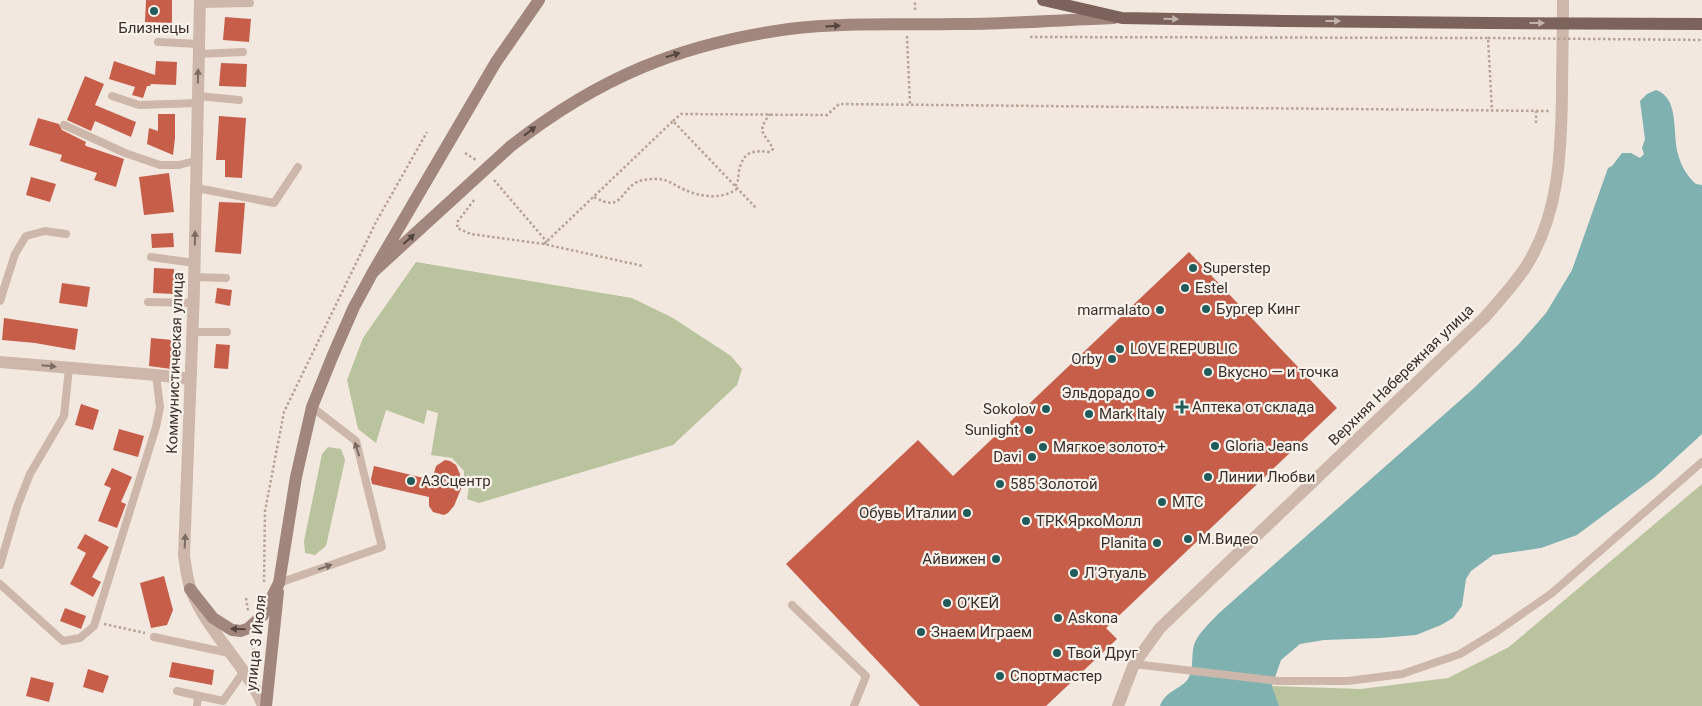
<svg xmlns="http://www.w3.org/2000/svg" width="1702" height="706" viewBox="0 0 1702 706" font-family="Roboto,sans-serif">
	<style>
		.green { fill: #b9c39e }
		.water { fill: #7eb1af }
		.pier { fill: #f3e8df }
		.building { fill: #c75e4a }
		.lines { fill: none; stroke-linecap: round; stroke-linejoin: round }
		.path { stroke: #b8a195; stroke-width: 2.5; stroke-dasharray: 2.5 2.5; stroke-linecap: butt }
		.service { stroke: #ccb7aa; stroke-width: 8 }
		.minor { stroke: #ccb7aa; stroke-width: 12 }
		.tertiary { stroke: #ccb7aa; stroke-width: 12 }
		.secondary { stroke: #a0867c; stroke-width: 12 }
		.primary { stroke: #7b635b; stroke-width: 12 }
		.path-bridge { stroke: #b8a195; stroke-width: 2.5; stroke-dasharray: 2.5 2.5; stroke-linecap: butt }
		.primary-bridge { stroke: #7b635b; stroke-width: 12 }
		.oneway { fill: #c1b2ab }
		.oneway2 { fill: #53443e }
		.oneway3 { fill: #7b6c64 }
		.poi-dot { fill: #1f5c5b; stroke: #faf3ec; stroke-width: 2 }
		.labels { text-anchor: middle; stroke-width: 4.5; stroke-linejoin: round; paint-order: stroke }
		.poi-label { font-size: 15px; fill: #392e2a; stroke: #faf3ec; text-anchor: start }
		.street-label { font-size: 15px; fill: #392e2a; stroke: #faf3ec }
	</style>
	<rect width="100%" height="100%" fill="#f3e8df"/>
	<!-- green -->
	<path class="green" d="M 416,262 L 632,298 L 673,318 L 731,356 L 742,369 L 737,385 L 673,445 L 479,503 L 467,499 L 469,486 L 464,485 L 464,471 L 452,458 L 431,455 L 438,413 L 427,410 L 424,424 L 386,410 L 376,443 L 358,429 L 347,380 L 363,338 Z
		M 328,447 L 341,449 L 345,460 L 326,546 L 315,555 L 305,553 L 304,541 L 322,454 Z
		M 1702,484 L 1702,706 L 1279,706 L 1272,686 L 1361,689 L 1448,678 L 1509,647 Z"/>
	<!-- water -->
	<path class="water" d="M 1656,90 C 1680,98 1672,134 1678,154 C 1681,166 1687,176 1696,184 L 1702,185 L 1702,434 L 1655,477 L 1577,535 L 1541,548 L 1493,555 L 1471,571 L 1466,579 L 1462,606 L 1453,618 L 1441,625 L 1416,635 L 1380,638 L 1324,640 L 1300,644 L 1281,660 L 1272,686 L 1279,706 L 1160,706 C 1165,691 1181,689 1188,679 C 1194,670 1191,655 1194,645 C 1198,633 1210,623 1218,614 L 1473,389 L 1518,345 L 1546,313 L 1572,270 L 1608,168 L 1612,166 L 1622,153 L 1631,153 L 1640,158 L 1644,154 L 1642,148 L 1645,139 L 1640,101 L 1647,94 Z"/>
	<!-- pier -->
	<path class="pier" d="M 1674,0 L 1702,0 L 1702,42 L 1698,42 Z"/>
	<!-- building -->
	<path class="building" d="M 146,0 L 172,0 L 172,23 L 145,22 Z
		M 225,17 L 251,19 L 249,42 L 223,40 Z
		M 114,61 L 155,75 L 156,61 L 177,62 L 176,85 L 151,84 L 150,86 L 147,86 L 143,98 L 132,95 L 135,87 L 109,79 Z
		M 221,63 L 247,64 L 246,87 L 219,86 Z
		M 85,76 L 104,84 L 95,105 L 136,122 L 131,137 L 95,121 L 91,131 L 67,120 Z
		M 158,114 L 175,114 L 175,138 L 173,155 L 147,144 L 149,128 L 158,131 Z
		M 219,116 L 246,118 L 242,178 L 225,177 L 225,160 L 216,160 Z
		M 38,118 L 59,124 L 62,130 L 86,142 L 85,145 L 86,146 L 124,159 L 116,187 L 94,180 L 97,173 L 60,161 L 62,155 L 29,145 Z
		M 169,173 L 174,212 L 144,215 L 139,177 Z
		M 31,177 L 56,184 L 50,202 L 26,195 Z
		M 219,202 L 245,203 L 241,254 L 215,252 Z
		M 173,233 L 174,247 L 152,248 L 151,234 Z
		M 1189,252 L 1337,408 L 1106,628 L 1117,639 L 1046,706 L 920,706 L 786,564 L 918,440 L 953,476 Z
		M 154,268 L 174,269 L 174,294 L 153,293 Z
		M 62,283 L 90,287 L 87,307 L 59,303 Z
		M 217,288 L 232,290 L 230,306 L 215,303 Z
		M 4,318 L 78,329 L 75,350 L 35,343 L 2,340 Z
		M 151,338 L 173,340 L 171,369 L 149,366 Z
		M 216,344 L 230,345 L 228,369 L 214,368 Z
		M 81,404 L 99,410 L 93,430 L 75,425 Z
		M 119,429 L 144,436 L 138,457 L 113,450 Z
		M 445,460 L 450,461 L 456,465 L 460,474 L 459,483 L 463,484 L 454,506 L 448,513 L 444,515 L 433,512 L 429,506 L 429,497 L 372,484 L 371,479 L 374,466 L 432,480 L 436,466 Z
		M 112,468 L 132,477 L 121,502 L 126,504 L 117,528 L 98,521 L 111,488 L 104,485 Z
		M 85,534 L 109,547 L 92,577 L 101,582 L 93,597 L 70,584 L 86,553 L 77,548 Z
		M 164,576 L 173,610 L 167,625 L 151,628 L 140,583 Z
		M 65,608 L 86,616 L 81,629 L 60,621 Z
		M 172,662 L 214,670 L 212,685 L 169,677 Z
		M 88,669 L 109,676 L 103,693 L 83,687 Z
		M 31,677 L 54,683 L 49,702 L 26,696 Z"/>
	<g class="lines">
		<!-- path -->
		<path class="path" d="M 915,10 L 915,0
			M 907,36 L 910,104
			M 1030,37 L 1488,38 L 1492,111
			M 673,121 L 681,114 L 827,115 L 839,104 L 1549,111
			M 1536,123 L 1536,111
			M 465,153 L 476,160
			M 494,180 L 547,242
			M 735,186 C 739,181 738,177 739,171 C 743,151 754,150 770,152 L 773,149 C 765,132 755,134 770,114
			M 594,197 C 621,212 619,194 635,183 C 642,179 650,179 658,179 C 667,179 674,185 683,189 C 700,197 721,200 737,189
			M 474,200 L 458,221 L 457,228 L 471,234 L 544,244 L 643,266
			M 544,244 L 673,121 L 757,209
			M 264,582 L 265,511 L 284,412 L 376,222 L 427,132
			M 246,598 L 248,611
			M 104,624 L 145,633
			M 253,661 L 254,640"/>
		<!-- service -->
		<path class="service" d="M 199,4 L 250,3
			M 158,42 L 199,44
			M 199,54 L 243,52
			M 112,96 L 139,105 L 198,103
			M 198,96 L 239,100
			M 64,125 L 125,153 L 160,165 L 179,165 L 198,160
			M 197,188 L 274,203 L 298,167
			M 151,257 L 195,263
			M 194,277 L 226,278
			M 0,301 L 15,254 L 26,236 L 45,231 L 66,234
			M 148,302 L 194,303
			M 192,332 L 227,332
			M 0,565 L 17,507 L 30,474 L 64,416 L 69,368
			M 279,583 L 382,547 L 356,441 L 312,407
			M 0,584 L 63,641 L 80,638 L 94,626 L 156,427 L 160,407 L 156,375
			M 792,605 L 866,676 L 854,706
			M 154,637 L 229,653
			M 1134,664 L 1278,681 L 1348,681 L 1402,674 L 1460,654 L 1496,632 L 1552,593 L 1702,462
			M 177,691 L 223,701 L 244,671
			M 197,706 L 198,696"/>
		<!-- minor -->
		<path class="minor" d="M 0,362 L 156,375 L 190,379
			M 1118,706 L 1134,664 L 1160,628 L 1484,318 C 1499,301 1515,284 1527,265 C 1559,213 1561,154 1562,95 C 1562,64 1563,32 1563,0"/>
		<!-- tertiary -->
		<path class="tertiary" d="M 200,0 L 194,290 L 184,556 C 186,567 187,580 191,590 C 208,633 246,664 263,706"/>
		<!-- secondary -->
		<path class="secondary" d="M 373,272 L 511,146 C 598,78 679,44 789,29 C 844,22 900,25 955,24 C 1008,24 1061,20 1114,18
			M 190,589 L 213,618 L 232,630 L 241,631 L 249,628 L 263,615 L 279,583 L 296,477 L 312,407 L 333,355 L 354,307 L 373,272 L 496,62 L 539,0
			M 266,706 L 278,592"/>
		<!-- primary -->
		<path class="primary" d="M 1043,0 L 1122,18 L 1284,21 L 1488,23"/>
		<!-- path-bridge -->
		<path class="path-bridge" d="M 1488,38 L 1702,40"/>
		<!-- primary-bridge -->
		<path class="primary-bridge" d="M 1488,23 L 1702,24"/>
	</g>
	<!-- one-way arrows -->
	<defs><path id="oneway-solid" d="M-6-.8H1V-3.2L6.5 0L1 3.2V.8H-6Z" transform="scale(1.25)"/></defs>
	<g class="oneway">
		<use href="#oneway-solid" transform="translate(1171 19) rotate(1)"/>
		<use href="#oneway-solid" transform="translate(1333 21)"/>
		<use href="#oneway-solid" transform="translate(1537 23)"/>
	</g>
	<g class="oneway2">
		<use href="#oneway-solid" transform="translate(833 26) rotate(-3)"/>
		<use href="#oneway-solid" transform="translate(673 55) rotate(-18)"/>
		<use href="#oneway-solid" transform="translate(530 131) rotate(-38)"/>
		<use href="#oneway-solid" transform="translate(409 239) rotate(-42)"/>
		<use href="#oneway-solid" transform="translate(238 629) rotate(-179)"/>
	</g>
	<g class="oneway3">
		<use href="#oneway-solid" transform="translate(198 76) rotate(-89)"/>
		<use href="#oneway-solid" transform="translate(195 238) rotate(-89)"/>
		<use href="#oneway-solid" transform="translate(49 366) rotate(5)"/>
		<use href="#oneway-solid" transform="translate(357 449) rotate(-107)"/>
		<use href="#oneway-solid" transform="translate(185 541) rotate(-87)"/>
		<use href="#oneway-solid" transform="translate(325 567) rotate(-19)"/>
	</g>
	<!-- markers -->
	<g class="poi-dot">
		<circle cx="154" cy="11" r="5"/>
		<circle cx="1193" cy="268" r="5"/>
		<circle cx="1185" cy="288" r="5"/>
		<circle cx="1206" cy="309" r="5"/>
		<circle cx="1160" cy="310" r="5"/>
		<circle cx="1120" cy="349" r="5"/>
		<circle cx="1112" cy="359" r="5"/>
		<circle cx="1208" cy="372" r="5"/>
		<circle cx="1150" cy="393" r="5"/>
		<path d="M1179.5 399.5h5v5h5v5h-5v5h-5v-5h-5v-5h5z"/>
		<circle cx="1046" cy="409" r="5"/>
		<circle cx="1089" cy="414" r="5"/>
		<circle cx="1029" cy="430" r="5"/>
		<circle cx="1215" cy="446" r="5"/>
		<circle cx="1043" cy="447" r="5"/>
		<circle cx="1032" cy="457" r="5"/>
		<circle cx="1208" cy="477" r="5"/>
		<circle cx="411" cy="481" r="5"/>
		<circle cx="1000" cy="484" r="5"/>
		<circle cx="1162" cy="502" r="5"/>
		<circle cx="967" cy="513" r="5"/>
		<circle cx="1026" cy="521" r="5"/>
		<circle cx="1188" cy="539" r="5"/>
		<circle cx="1157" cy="543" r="5"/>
		<circle cx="996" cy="559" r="5"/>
		<circle cx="1074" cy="573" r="5"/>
		<circle cx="947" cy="603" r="5"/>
		<circle cx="1058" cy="618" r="5"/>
		<circle cx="921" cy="632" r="5"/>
		<circle cx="1057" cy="653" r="5"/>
		<circle cx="1000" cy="676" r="5"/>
	</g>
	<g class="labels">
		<!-- poi labels -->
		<g class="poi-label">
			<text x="154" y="33" text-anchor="middle">Близнецы</text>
			<text x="1203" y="273">Superstep</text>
			<text x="1195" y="293">Estel</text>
			<text x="1216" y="314">Бургер Кинг</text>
			<text x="1150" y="315" text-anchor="end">marmalato</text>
			<text x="1130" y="354">LOVE REPUBLIC</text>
			<text x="1102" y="364" text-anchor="end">Orby</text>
			<text x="1218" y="377">Вкусно — и точка</text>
			<text x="1140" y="398" text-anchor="end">Эльдорадо</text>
			<text x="1192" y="412">Аптека от склада</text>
			<text x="1036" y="414" text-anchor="end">Sokolov</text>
			<text x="1099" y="419">Mark Italy</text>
			<text x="1019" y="435" text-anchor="end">Sunlight</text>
			<text x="1225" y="451">Gloria Jeans</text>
			<text x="1053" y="452">Мягкое золото+</text>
			<text x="1022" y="462" text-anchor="end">Davi</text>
			<text x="1218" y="482">Линии Любви</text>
			<text x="421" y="486">АЗСцентр</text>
			<text x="1010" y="489">585 Золотой</text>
			<text x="1172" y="507">МТС</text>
			<text x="957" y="518" text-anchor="end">Обувь Италии</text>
			<text x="1036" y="526">ТРК ЯркоМолл</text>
			<text x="1198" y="544">М.Видео</text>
			<text x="1147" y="548" text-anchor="end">Planita</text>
			<text x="986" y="564" text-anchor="end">Айвижен</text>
			<text x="1084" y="578">Л'Этуаль</text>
			<text x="957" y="608">О’КЕЙ</text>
			<text x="1068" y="623">Askona</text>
			<text x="931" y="637">Знаем Играем</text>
			<text x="1067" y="658">Твой Друг</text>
			<text x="1010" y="681">Спортмастер</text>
		</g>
		<!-- street labels -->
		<g class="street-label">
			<text transform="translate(175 363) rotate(-88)" y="5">Коммунистическая улица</text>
			<text transform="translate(1401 375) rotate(-44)" y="5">Верхняя Набережная улица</text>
			<text transform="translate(256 643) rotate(-84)" y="5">улица 3 Июля</text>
		</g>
	</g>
</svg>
